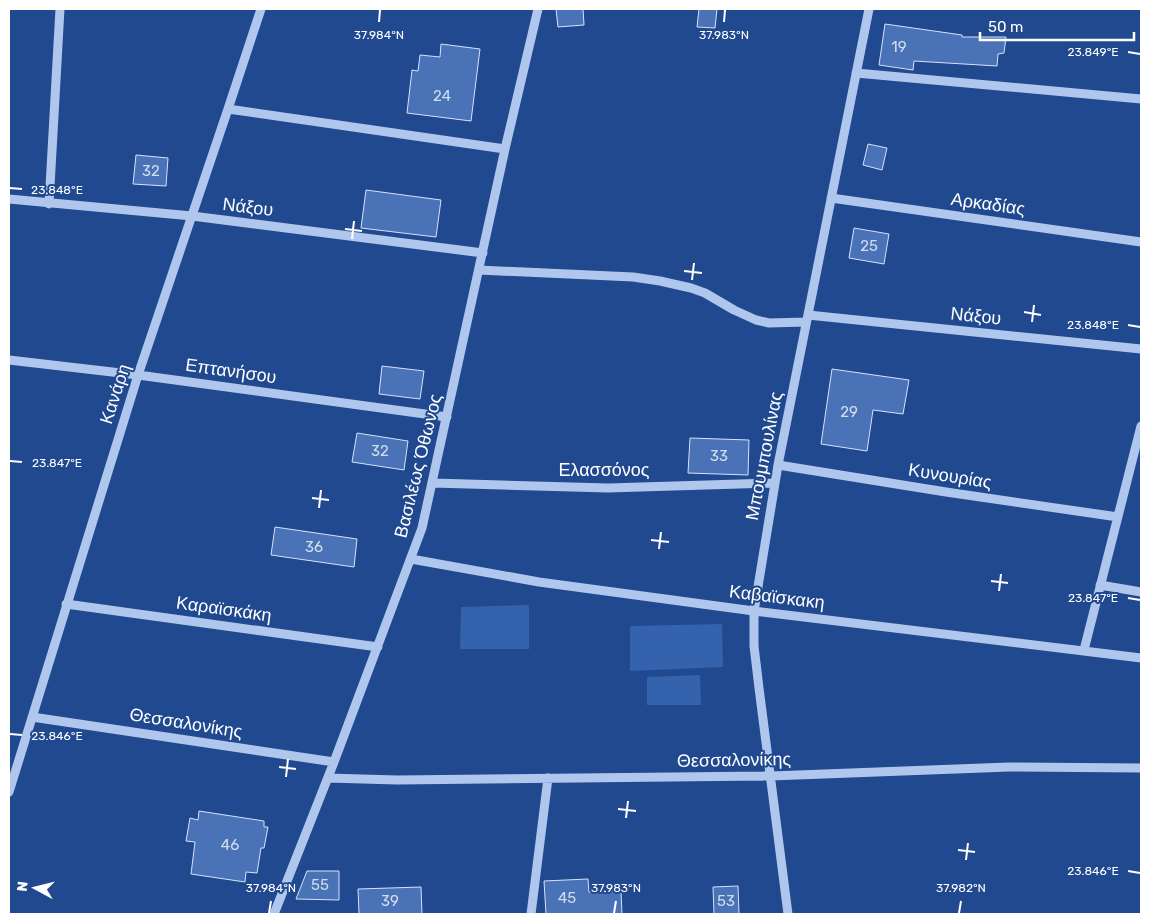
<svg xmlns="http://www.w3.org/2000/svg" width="1150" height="923" viewBox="0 0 1150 923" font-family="Rubik,sans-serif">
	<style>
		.green { fill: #3462ad }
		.building { fill: #4972b7; stroke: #d6e3f9 }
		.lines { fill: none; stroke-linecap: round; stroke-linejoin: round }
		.minor { stroke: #b0c7ed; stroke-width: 9 }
		.ticks { fill: none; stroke: #fff; stroke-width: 2 }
		.labels { text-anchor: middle; stroke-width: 4; stroke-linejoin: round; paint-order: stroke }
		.number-label { font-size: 15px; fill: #d2dced }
		.street-label { font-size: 18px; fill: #fff; stroke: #20498f }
		.ticks-label { font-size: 12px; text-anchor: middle; fill: #fff; stroke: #20498f; stroke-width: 4; stroke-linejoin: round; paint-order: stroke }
	</style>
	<rect width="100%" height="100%" fill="#20498f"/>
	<!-- green -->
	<path class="green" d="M 529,605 L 529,649 L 460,649 L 461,607 Z
		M 722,624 L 723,667 L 630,671 L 630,626 Z
		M 700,675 L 701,705 L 647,705 L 647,677 Z"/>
	<!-- building -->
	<path class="building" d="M 556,9 L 583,9 L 584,25 L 558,27 Z
		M 699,9 L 717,9 L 715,28 L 697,27 Z
		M 885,24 L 962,35 L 962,37 L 1006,37 L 1004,53 L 998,54 L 997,66 L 914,61 L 913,70 L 879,65 Z
		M 441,44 L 480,49 L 471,121 L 407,113 L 412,70 L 418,71 L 420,55 L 440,57 Z
		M 868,144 L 887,148 L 882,170 L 863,165 Z
		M 136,155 L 168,158 L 166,186 L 133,184 Z
		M 366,190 L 441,200 L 436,237 L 361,228 Z
		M 854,228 L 889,234 L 884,264 L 849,258 Z
		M 382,366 L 424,371 L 420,399 L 379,394 Z
		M 832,369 L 909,380 L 903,414 L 873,410 L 867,451 L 821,444 Z
		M 357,433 L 408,441 L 404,470 L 352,462 Z
		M 690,438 L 749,440 L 748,475 L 688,473 Z
		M 275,527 L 357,539 L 354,567 L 271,555 Z
		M 199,811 L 264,821 L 264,827 L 268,827 L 264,848 L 261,848 L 257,873 L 246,872 L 245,882 L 191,874 L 195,842 L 186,841 L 190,818 L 198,820 Z
		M 307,871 L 339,871 L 339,900 L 296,899 Z
		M 588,879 L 589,892 L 621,891 L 622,914 L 546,914 L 544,881 Z
		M 738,886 L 739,914 L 714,914 L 713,887 Z
		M 421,887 L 422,914 L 359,914 L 358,889 Z"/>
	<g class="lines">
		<!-- minor -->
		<path class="minor" d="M 856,73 L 1141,99
			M 228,109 L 505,149
			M 831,198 L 1141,242
			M 9,199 L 192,216 L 483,253
			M 49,204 L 60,9
			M 479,270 L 633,277 L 660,281 L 691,288 L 705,293 L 734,310 L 756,320 L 769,323 L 806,322
			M 808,315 L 1141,349
			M 9,360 L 138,375 L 447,417
			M 778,465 L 946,492 L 1118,517
			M 433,483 L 608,488 L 775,483
			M 411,559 L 539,582 L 754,611 L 1141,658
			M 1100,585 L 1141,592
			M 66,604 L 378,647
			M 1084,650 L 1141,426
			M 32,717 L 334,762
			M 328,778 L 397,780 L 771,776 L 1009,767 L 1141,768
			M 9,792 L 138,375 L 228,109 L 261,9
			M 274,914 L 334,762 L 422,528 L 505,149 L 538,9
			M 531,914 L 548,778
			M 788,914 L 759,688 L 754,646 L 754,611 L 778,465 L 869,9"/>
	</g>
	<!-- ticks -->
	<path class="ticks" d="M 379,22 L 380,10M 724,22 L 725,10M 1128,52 L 1140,54M 10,188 L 22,189M 345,229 L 362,231M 352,239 L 354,221M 684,271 L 702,273M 692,280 L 694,263M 1024,312 L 1041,315M 1032,322 L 1034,305M 1128,325 L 1140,327M 10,461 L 22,462M 312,498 L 329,500M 319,508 L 321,490M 651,540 L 669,542M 659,549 L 661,532M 991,581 L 1008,583M 999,591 L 1001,574M 1128,598 L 1140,600M 10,734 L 22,735M 279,767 L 296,769M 286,777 L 288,759M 618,809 L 636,811M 626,818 L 628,801M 958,850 L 975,852M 966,860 L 968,843M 1128,871 L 1140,873M 269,913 L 271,901M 614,913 L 616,901M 959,913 L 961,901"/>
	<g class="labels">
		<!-- number labels -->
		<g class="number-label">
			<text x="899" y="52">19</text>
			<text x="442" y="101">24</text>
			<text x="151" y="176">32</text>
			<text x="869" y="251">25</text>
			<text x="849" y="417">29</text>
			<text x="380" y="456">32</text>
			<text x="719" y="461">33</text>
			<text x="314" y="552">36</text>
			<text x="230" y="850">46</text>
			<text x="320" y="890">55</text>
			<text x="567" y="903">45</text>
			<text x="390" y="906">39</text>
			<text x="726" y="906">53</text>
		</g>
		<!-- street labels -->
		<g class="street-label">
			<text transform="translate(988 204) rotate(8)" y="6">Αρκαδίας</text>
			<text transform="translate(248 207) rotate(7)" y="6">Νάξου</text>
			<text transform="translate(976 316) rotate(6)" y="6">Νάξου</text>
			<text transform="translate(231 371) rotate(8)" y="6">Επτανήσου</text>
			<text transform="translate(115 394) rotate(-72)" y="6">Κανάρη</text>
			<text transform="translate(764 456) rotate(-79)" y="6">Μπουμπουλίνας</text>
			<text transform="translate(418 466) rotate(-76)" y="6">Βασιλέως Όθωνος</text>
			<text x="604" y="476">Ελασσόνος</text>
			<text transform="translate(950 476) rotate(9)" y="6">Κυνουρίας</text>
			<text transform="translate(777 597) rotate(7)" y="6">Καβαϊσκακη</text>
			<text transform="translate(224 609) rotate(8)" y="6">Καραϊσκάκη</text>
			<text transform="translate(186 723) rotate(9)" y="6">Θεσσαλονίκης</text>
			<text transform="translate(734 760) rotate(-1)" y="6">Θεσσαλονίκης</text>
		</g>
	</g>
	<g class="ticks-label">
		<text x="379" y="39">37.984°N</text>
		<text x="724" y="39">37.983°N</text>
		<text x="1093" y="56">23.849°E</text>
		<text x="57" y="194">23.848°E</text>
		<text x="1093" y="329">23.848°E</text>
		<text x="57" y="467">23.847°E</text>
		<text x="1093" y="602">23.847°E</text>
		<text x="57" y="740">23.846°E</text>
		<text x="1093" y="875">23.846°E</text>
		<text x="271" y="892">37.984°N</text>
		<text x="616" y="892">37.983°N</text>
		<text x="961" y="892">37.982°N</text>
	</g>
	<!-- border -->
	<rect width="1150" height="923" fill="none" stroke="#ffffff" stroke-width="20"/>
	<!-- north arrow -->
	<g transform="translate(35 888) rotate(277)" stroke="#20498f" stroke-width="4" paint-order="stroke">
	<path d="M0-4L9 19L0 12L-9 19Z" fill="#ffffff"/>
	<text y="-8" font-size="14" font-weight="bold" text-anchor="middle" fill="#ffffff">N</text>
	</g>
	<!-- scale -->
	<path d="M980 32v8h154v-8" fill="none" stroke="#ffffff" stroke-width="2.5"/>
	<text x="988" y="32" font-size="15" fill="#ffffff" stroke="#20498f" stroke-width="4" paint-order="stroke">50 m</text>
</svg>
